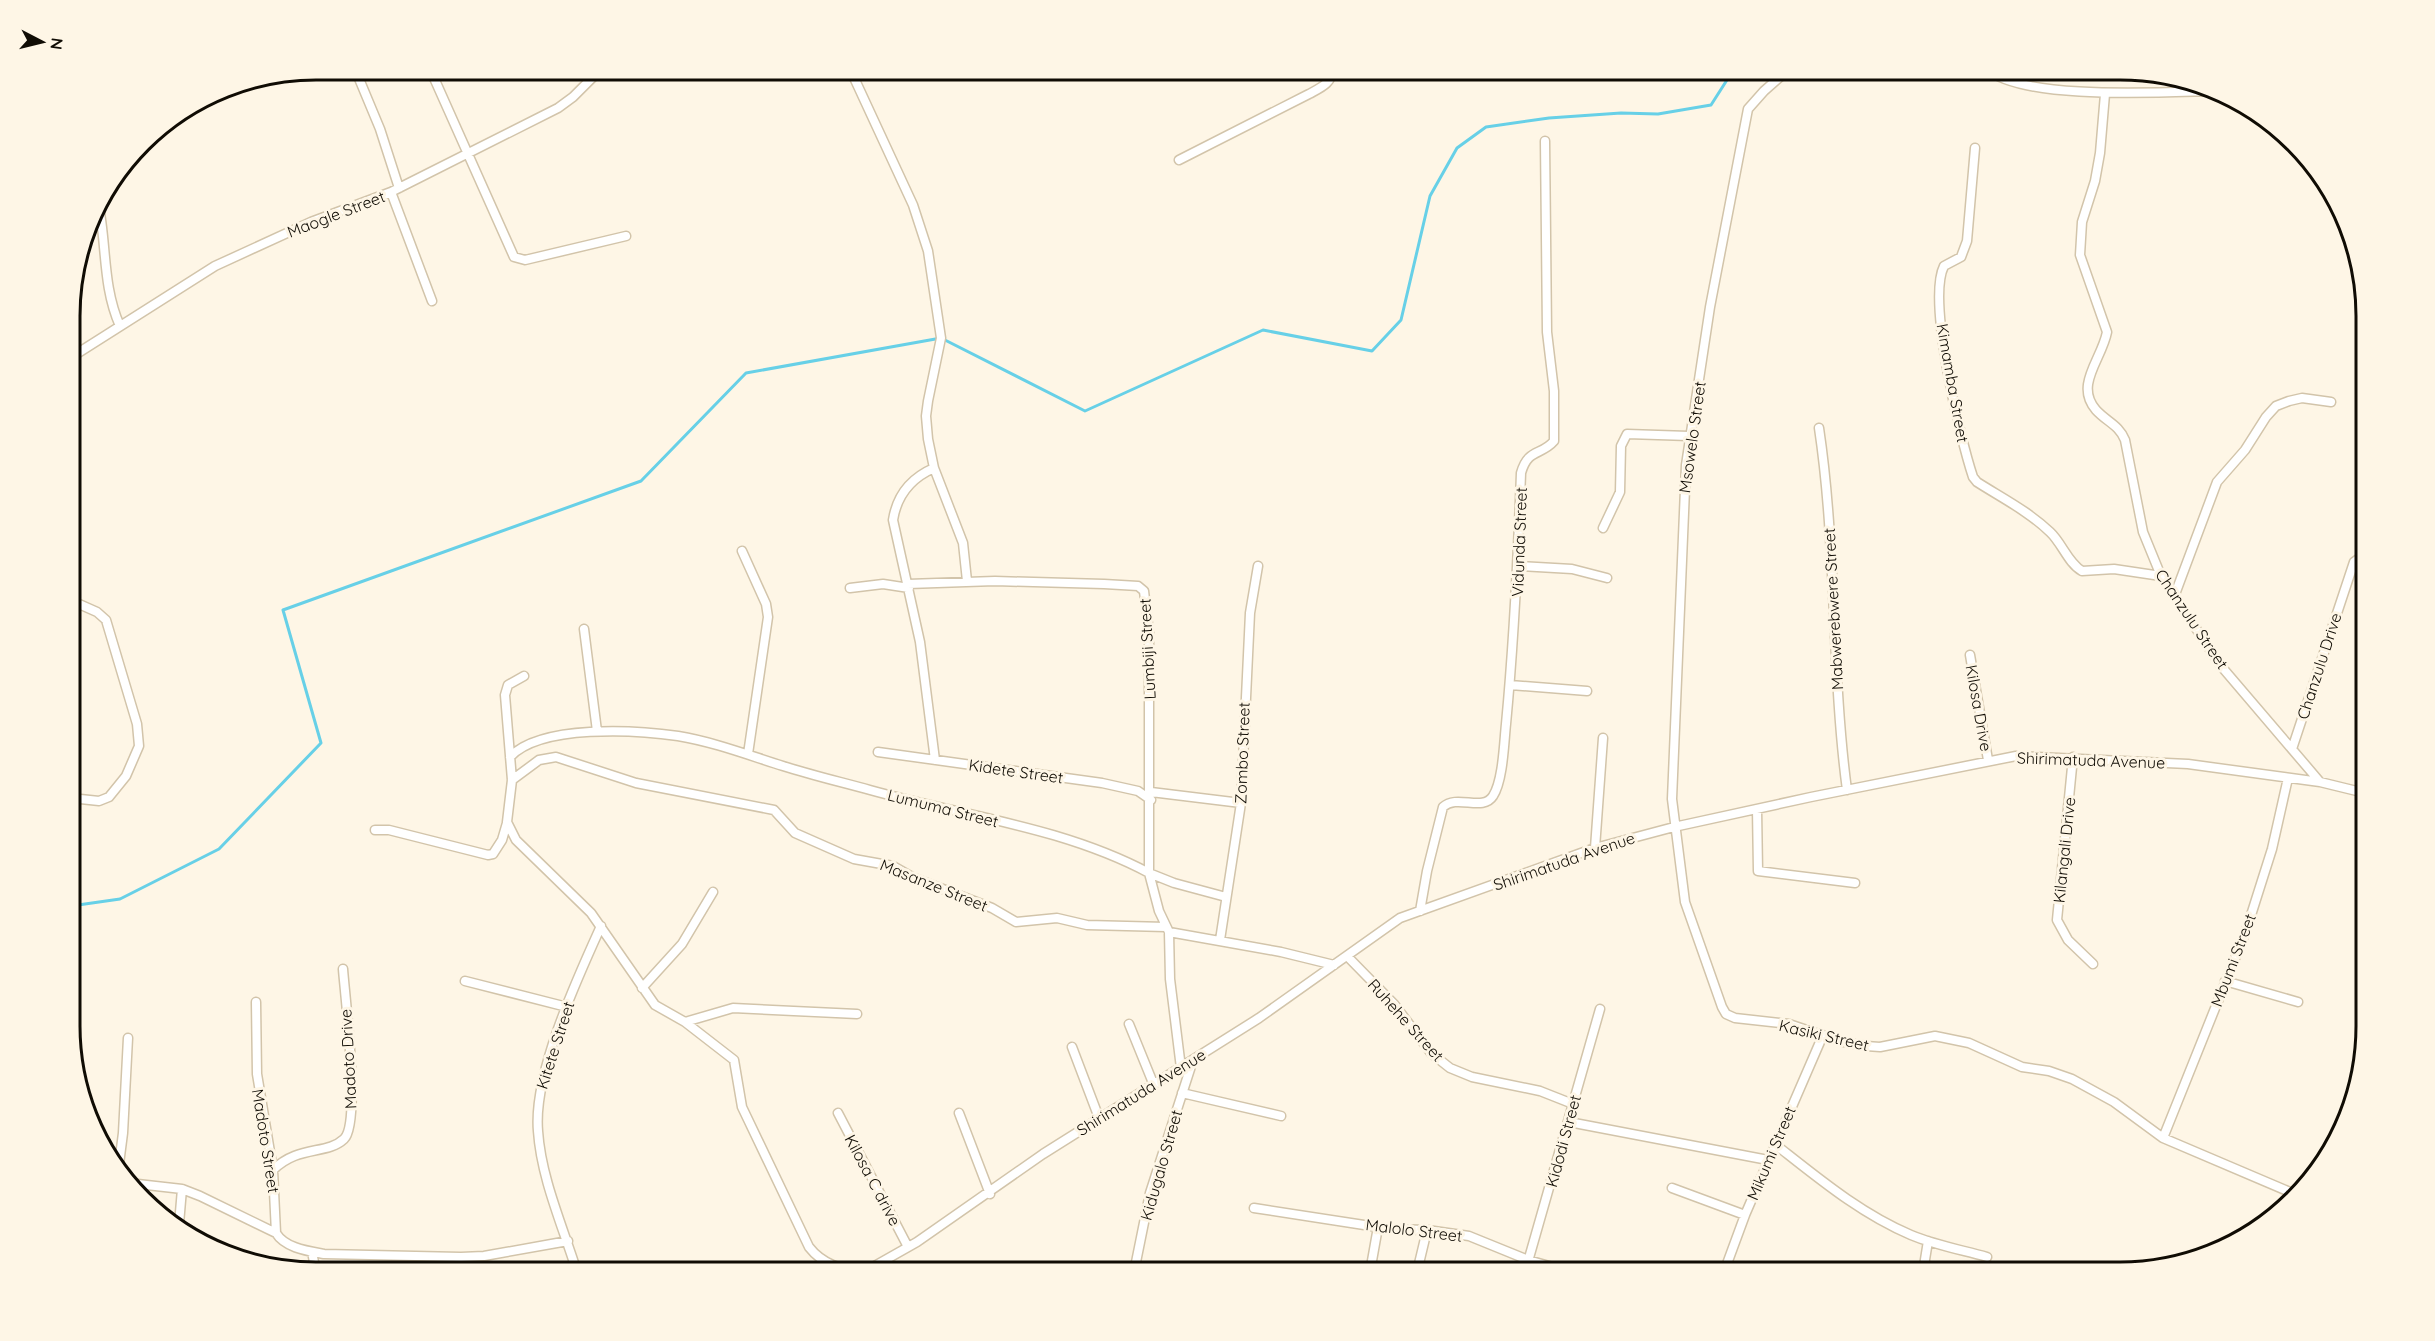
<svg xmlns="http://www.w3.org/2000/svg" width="2435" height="1341" viewBox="0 0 2435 1341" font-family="Quicksand,sans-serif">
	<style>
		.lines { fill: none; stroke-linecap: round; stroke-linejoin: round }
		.stream { stroke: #67d0e7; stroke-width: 3 }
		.minor-casing { stroke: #d2c4aa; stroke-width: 11 }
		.minor { stroke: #fff; stroke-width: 8 }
		.labels { text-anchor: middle; stroke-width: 6; stroke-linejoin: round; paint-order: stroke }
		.street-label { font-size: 16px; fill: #100c04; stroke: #fef6e6 }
		.rim { fill: none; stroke: #100c04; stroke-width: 3 }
	</style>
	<rect width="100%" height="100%" fill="#fef6e6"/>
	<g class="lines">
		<!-- stream -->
		<path class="stream" d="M 71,906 L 120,899 L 219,849 L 321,743 L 283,610 L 641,481 L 746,373 L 941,338 L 1085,411 L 1263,330 L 1372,351 L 1401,320 L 1430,196 L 1457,148 L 1486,127 L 1549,118 L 1621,113 L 1658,114 L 1711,105 L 1734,69"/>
		<defs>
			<path id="minor" d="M 355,69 L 380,129 L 399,188
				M 430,69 L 514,257 L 525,260 L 626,236
				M 850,69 L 913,205 L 928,251 L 941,338 L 928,401 L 926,416 L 928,439 L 934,468 L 963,543 L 967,581
				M 1789,69 L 1764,91 L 1748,109 L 1710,307 L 1686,465 L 1672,799 L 1685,902 L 1722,1007 L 1726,1014 L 1735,1018 L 1789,1024 L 1839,1041 L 1866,1046 L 1880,1047 L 1935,1036 L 1969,1043 L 2022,1067 L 2049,1071 L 2072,1079 L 2114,1102 L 2163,1138 L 2297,1195
				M 1987,69 C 2023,101 2165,92 2215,91
				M 2105,94 L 2100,153 L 2095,181 L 2082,222 L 2080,255 L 2107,332 C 2102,359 2074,385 2096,410 C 2107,422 2119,425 2125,440 L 2143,532 L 2161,576 L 2221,666 L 2320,782
				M 1975,148 L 1967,241 L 1961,257 L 1944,266 C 1927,300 1960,438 1973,477 L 1977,482 C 2002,498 2028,511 2050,532 C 2062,543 2068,563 2082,571 L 2114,569 L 2161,576
				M 1179,160 L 1309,94 C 1320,88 1333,83 1332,69
				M 391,192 L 432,301
				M 98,202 C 107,243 102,286 120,326
				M 70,358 L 215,266 L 311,222 L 391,192 L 558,108 L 573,97 L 601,69
				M 1819,428 C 1837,548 1831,670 1847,790
				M 934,468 C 911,478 897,495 893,520 L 920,642 L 935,760
				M 1603,528 L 1620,492 L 1621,446 L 1627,434 L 1689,436
				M 742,551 L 766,604 L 768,617 L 748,754
				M 1518,566 L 1572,569 L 1607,578
				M 908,584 L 995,581 L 1104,584 L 1138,586 L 1144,591 L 1149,633 L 1149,873 L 1174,883 L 1226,897
				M 850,588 L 883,584 L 909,588
				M 2174,597 L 2217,482 L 2245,450 L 2266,417 L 2276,406 L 2289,401 L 2302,398 L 2331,402
				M 70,600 L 97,612 L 106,620 L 137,724 L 139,746 L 126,776 L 109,797 L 99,801 L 71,798
				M 584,629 L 597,731
				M 1970,655 L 1988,760
				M 524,676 L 508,685 L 505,695 L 512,780 L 507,822 L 516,840 L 591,913 L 655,1005 L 685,1022 L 734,1060 L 742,1107 L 809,1247 C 823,1265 841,1269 863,1272
				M 1510,685 L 1587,691
				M 2292,749 L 2354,562 L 2365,554
				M 878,752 L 1102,783 L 1138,791 L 1151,800
				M 510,757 C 541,724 636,730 678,736 C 714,742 748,755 783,766 C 811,775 841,782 870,790 C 963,816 1063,827 1149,873 L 1159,911 L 1169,932 L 1281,952 L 1334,965
				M 2073,757 L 2057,920 L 2068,940 L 2093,964
				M 512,780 L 539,760 L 556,757 L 636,783 L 774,810 L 795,833 L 854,859 L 893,866 L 914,878 L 992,908 L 1016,922 L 1057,918 L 1087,925 L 1166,927
				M 1151,792 L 1241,803
				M 1757,809 L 1758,871 L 1855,883
				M 375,830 L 389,830 L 488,855 L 493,854 L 502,840 L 507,823
				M 1595,848 L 1603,738
				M 1420,911 L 1427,871 L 1443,807 C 1457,794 1483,812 1493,796 C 1503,781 1504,743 1506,724 C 1514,640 1518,557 1521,473 C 1528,448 1541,456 1554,441 L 1554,391 L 1547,332 L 1545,141
				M 1169,932 L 1170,979 L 1181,1068
				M 1220,940 L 1241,803 L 1250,613 L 1258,566
				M 1347,956 L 1394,1004 L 1431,1053 L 1450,1068 L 1472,1077 L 1540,1091 L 1573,1104
				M 465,981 L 567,1007
				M 2225,981 L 2298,1002
				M 642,988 L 682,944 L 713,892
				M 256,1002 L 257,1074 L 273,1170 L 276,1233 C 285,1248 308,1251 324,1254 L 461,1257 L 484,1256 L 568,1241
				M 685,1022 L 733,1008 L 857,1014
				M 1129,1024 L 1153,1083
				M 1072,1047 L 1099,1118
				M 1182,1093 L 1281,1116
				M 838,1113 L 908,1247
				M 959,1113 L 990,1194
				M 1569,1122 L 1768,1160
				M 2163,1138 L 2246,931 L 2272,849 L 2288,778
				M 1776,1145 C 1818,1178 1861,1214 1911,1235 C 1935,1245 1962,1250 1987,1257
				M 273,1170 C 298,1145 327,1155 344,1139 C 361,1123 345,997 343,969
				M 118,1172 L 123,1133 L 128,1038
				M 129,1183 L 182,1189 L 200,1196 L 276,1233
				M 1672,1188 L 1745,1215
				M 1254,1208 L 1390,1229 L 1427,1230 L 1469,1236 L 1528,1260 L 1570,1272
				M 179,1224 L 182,1189
				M 312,1252 L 316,1272
				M 878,1266 L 977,1272
				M 577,1272 C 563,1227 541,1178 538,1131 C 533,1074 577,979 601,926
				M 864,1272 L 917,1242 L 1043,1154 L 1259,1018 L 1400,918 L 1595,848 L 1674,827 L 1811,797 L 2016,756 L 2188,764 L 2320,782 L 2365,793
				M 1134,1272 L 1150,1193 L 1193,1060
				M 1370,1272 L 1378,1227
				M 1417,1272 L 1427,1230
				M 1525,1272 L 1600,1009
				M 1724,1272 L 1745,1215 L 1823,1035
				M 1923,1272 L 1928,1241"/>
		</defs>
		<!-- minor casing -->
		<use href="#minor" class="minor-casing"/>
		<!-- minor -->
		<use href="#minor" class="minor"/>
	</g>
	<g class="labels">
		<!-- street labels -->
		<g class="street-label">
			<text transform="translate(336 214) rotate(-21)" y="6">Maogle Street</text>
			<text transform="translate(1953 383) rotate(80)" y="6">Kimamba Street</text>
			<text transform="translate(1692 437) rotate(-82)" y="6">Msowelo Street</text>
			<text transform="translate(1519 542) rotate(-88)" y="6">Vidunda Street</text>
			<text transform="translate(1833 609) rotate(-93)" y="6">Mabwerebwere Street</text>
			<text transform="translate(2192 619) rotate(56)" y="6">Chanzulu Street</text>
			<text transform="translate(1147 649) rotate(-93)" y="6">Lumbiji Street</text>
			<text transform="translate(2319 666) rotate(-72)" y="6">Chanzulu Drive</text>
			<text transform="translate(1979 708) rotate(80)" y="6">Kilosa Drive</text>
			<text transform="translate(1242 753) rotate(-88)" y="6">Zombo Street</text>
			<text transform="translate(2091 760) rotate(2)" y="6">Shirimatuda Avenue</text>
			<text transform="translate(1016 771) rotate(8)" y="6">Kidete Street</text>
			<text transform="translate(943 808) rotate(14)" y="6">Lumuma Street</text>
			<text transform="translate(2064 850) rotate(-84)" y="6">Kilangali Drive</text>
			<text transform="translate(1564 861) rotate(-19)" y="6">Shirimatuda Avenue</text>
			<text transform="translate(934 885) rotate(22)" y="6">Masanze Street</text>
			<text transform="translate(2233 960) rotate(-69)" y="6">Mbumi Street</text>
			<text transform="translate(1406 1020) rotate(48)" y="6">Ruhehe Street</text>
			<text transform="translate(1824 1035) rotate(13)" y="6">Kasiki Street</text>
			<text transform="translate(555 1045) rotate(-72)" y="6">Kitete Street</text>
			<text transform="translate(348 1059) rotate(-93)" y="6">Madoto Drive</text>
			<text transform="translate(1141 1092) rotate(-32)" y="6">Shirimatuda Avenue</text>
			<text transform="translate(266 1141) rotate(81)" y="6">Madoto Street</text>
			<text transform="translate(1563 1141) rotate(-75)" y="6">Kidodi Street</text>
			<text transform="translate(1771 1153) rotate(-67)" y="6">Mikumi Street</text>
			<text transform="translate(1161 1165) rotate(-74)" y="6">Kidugalo Street</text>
			<text transform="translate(873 1180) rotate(62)" y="6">Kilosa C drive</text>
			<text transform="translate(1414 1230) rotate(7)" y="6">Malolo Street</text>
		</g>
	</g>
	<!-- crop -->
	<path d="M0 0H2435V1341H0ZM316 80H2120A236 236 0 0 1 2356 316V1026A236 236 0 0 1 2120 1262H316A236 236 0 0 1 80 1026V316A236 236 0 0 1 316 80Z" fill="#fef6e6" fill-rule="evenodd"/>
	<path class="rim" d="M316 80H2120A236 236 0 0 1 2356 316V1026A236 236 0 0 1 2120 1262H316A236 236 0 0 1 80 1026V316A236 236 0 0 1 316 80Z"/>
	<!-- north arrow -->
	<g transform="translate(42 42) rotate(97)" stroke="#fef6e6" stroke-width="4.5" paint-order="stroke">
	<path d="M0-4.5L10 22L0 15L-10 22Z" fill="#100c04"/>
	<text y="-9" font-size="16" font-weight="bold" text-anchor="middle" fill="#100c04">N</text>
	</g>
</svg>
